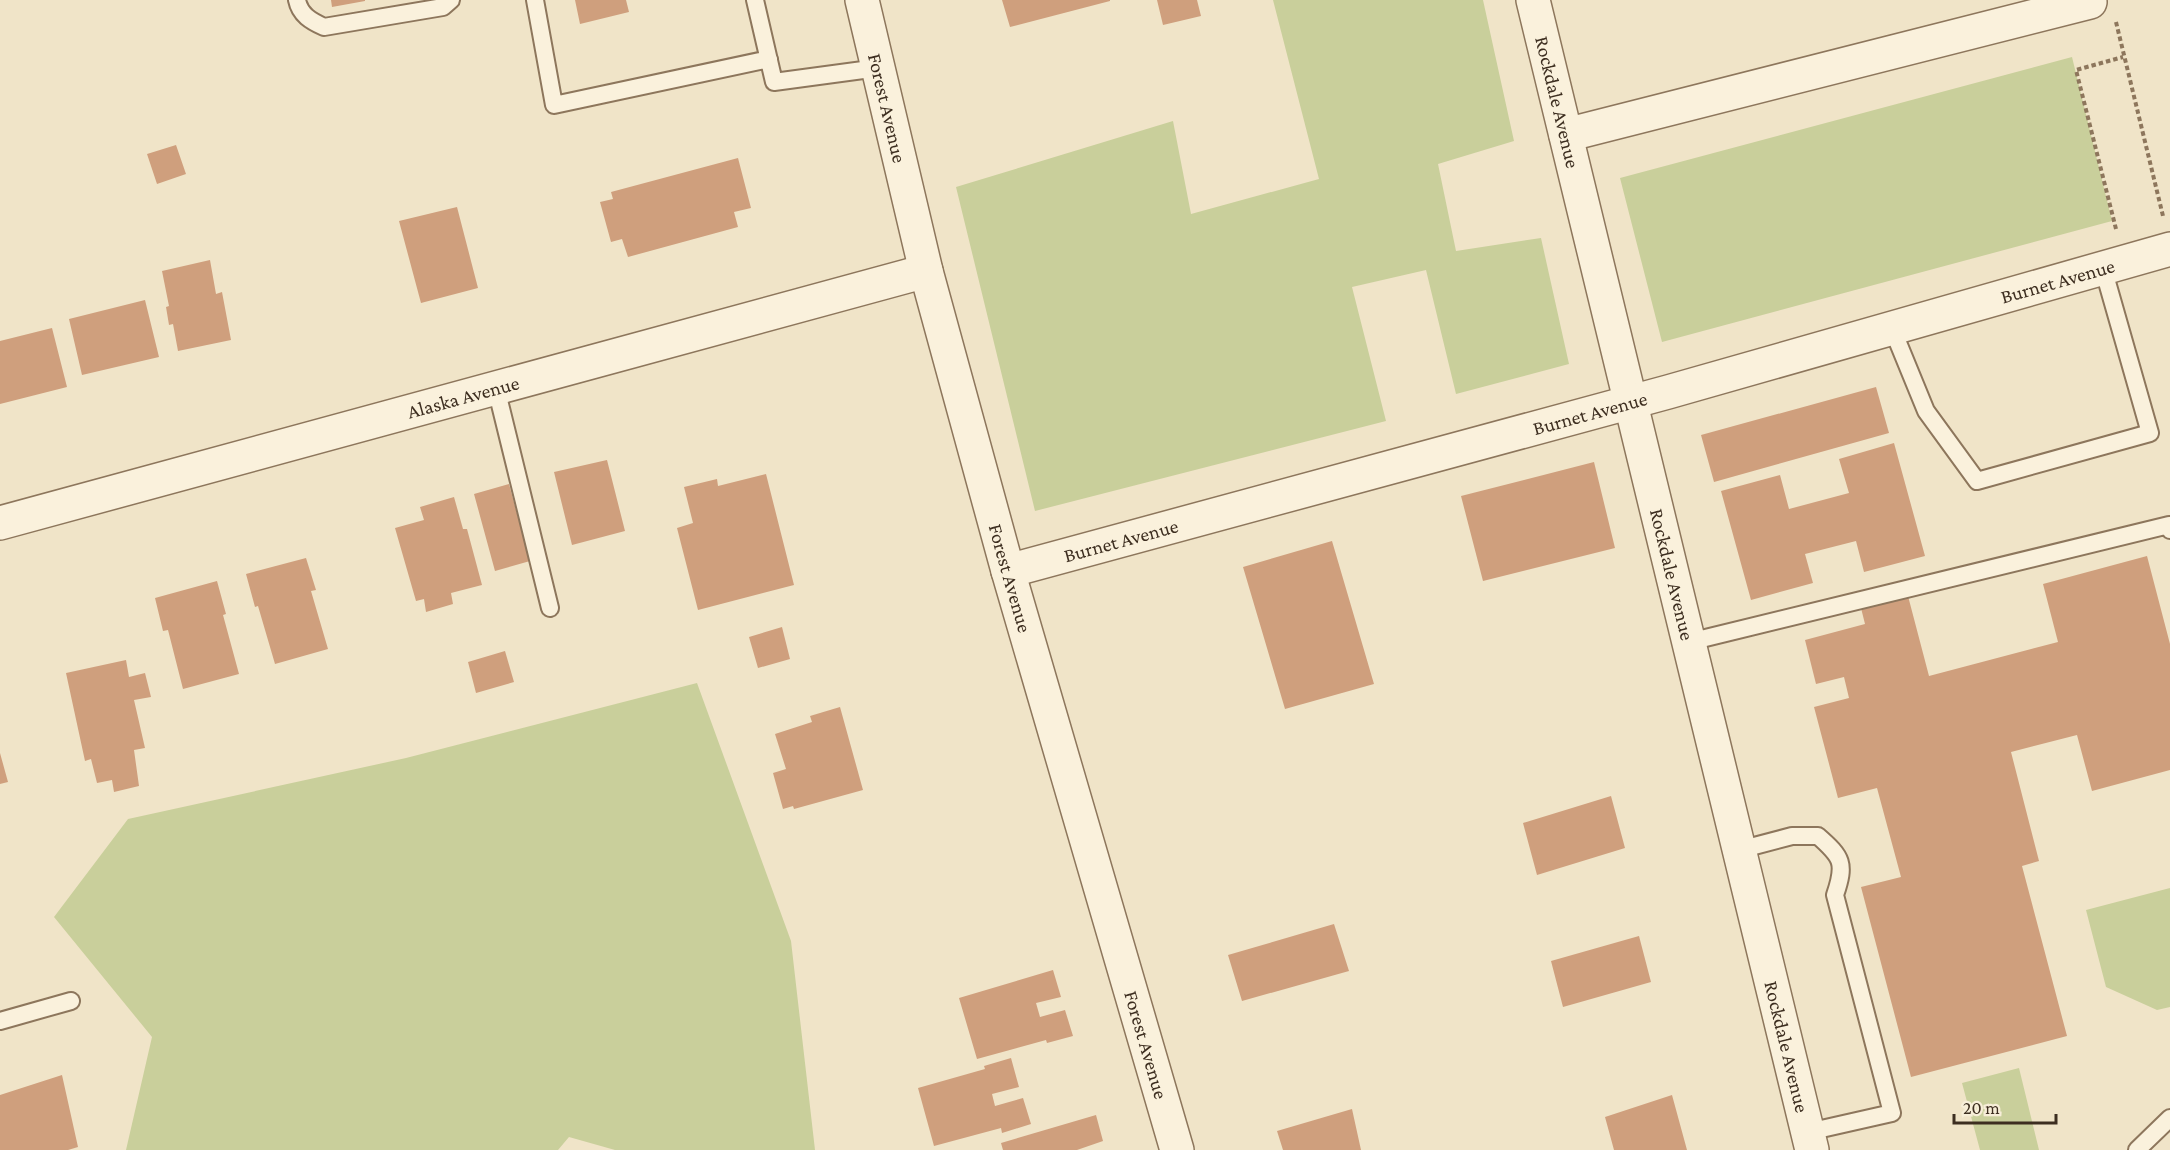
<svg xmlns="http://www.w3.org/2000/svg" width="2170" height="1150" viewBox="0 0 2170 1150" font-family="'Crimson Pro',serif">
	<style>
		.green { fill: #c9cf9b }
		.building { fill: #cf9f7d }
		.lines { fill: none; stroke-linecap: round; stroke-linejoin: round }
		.service-casing { stroke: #8d765c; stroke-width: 20 }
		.minor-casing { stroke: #8d765c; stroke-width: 36 }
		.tertiary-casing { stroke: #8d765c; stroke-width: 36 }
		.path { stroke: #8d765c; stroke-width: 4; stroke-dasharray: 4.5 3; stroke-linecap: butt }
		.service { stroke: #faf1dc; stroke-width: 16 }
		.minor { stroke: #faf1dc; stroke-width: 33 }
		.tertiary { stroke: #faf1dc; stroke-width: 33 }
		.labels { text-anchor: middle; stroke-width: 4.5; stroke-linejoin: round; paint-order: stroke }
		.street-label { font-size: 20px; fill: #3d2e20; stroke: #f7eed8 }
	</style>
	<rect width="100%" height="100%" fill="#f0e4c8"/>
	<!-- green -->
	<path class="green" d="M 1273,0 L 1483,0 L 1514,141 L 1438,164 L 1456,251 L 1541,238 L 1569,364 L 1456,394 L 1426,270 L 1352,287 L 1386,421 L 1035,511 L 956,187 L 1173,121 L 1191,214 L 1319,179 Z
		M 2072,57 L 2112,221 L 1662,342 L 1620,178 Z
		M 697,683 L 791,941 L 815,1150 L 615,1150 L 569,1137 L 558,1150 L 126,1150 L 152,1037 L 54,917 L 128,819 L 406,758 Z
		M 2170,888 L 2170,1007 L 2157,1010 L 2106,987 L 2086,910 Z
		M 2019,1068 L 2039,1150 L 1980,1150 L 1962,1083 Z"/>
	<!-- building -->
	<path class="building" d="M 331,0 L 365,0 L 365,1 L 332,7 Z
		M 575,0 L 626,0 L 629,12 L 580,24 Z
		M 1002,0 L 1110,0 L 1110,1 L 1010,27 Z
		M 1157,0 L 1197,0 L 1201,16 L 1163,25 Z
		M 176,145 L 186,174 L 157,184 L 147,154 Z
		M 738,158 L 751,208 L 734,212 L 738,227 L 628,257 L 622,239 L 611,242 L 600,202 L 613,199 L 611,192 Z
		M 457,207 L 478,288 L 421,303 L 399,221 Z
		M 210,260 L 216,294 L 222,292 L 231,340 L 178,351 L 173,324 L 169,325 L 166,307 L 169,306 L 162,271 Z
		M 145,300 L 159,357 L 82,375 L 69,319 Z
		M 52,328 L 67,387 L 0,404 L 0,341 Z
		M 1876,387 L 1889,433 L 1714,482 L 1701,435 Z
		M 1894,443 L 1925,556 L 1864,572 L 1856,541 L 1805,554 L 1813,583 L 1751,600 L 1721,491 L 1780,475 L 1789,509 L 1849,493 L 1839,459 Z
		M 607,460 L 625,531 L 572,545 L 554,472 Z
		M 1594,462 L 1615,548 L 1483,581 L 1461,496 Z
		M 766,474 L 794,585 L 698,610 L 677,528 L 693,523 L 684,487 L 717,479 L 718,486 Z
		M 509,484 L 530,561 L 495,571 L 474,494 Z
		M 454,497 L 463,529 L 467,529 L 482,585 L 451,593 L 453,604 L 426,612 L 424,599 L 416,601 L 395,528 L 424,520 L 420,507 Z
		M 1332,541 L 1374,684 L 1285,709 L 1243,567 Z
		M 2147,556 L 2170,644 L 2170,770 L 2092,791 L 2077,735 L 2011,752 L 2039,861 L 2022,866 L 2067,1036 L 1911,1077 L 1861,887 L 1901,877 L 1877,788 L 1838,798 L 1814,707 L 1849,698 L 1844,677 L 1816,684 L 1805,640 L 1865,624 L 1861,608 L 1908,596 L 1929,676 L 2058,642 L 2043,584 Z
		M 306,558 L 316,590 L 311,591 L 328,649 L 275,664 L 258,606 L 255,607 L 246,574 Z
		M 217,581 L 226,614 L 223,615 L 239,674 L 183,689 L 168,630 L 163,631 L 155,598 Z
		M 782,627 L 790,659 L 758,668 L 749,637 Z
		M 505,651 L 514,682 L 476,693 L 468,662 Z
		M 126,660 L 129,677 L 145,673 L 151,697 L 134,700 L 145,748 L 134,750 L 139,786 L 114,792 L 112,780 L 97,783 L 91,759 L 85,761 L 66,673 Z
		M 840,707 L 863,790 L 794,809 L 793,806 L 783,809 L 773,773 L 786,769 L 775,734 L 812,722 L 810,716 Z
		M 0,753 L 8,782 L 0,784 Z
		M 1611,796 L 1625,848 L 1537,875 L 1523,823 Z
		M 1334,924 L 1349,971 L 1242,1001 L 1228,955 Z
		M 1639,936 L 1651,982 L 1563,1007 L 1551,961 Z
		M 1053,970 L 1061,997 L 1036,1003 L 1040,1017 L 1065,1010 L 1073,1036 L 1047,1043 L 1046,1040 L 977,1059 L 959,998 Z
		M 1011,1058 L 1019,1087 L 992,1094 L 995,1106 L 1023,1098 L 1031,1124 L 1002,1133 L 1001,1128 L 934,1146 L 918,1088 L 985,1069 L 984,1066 Z
		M 62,1075 L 78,1147 L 68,1150 L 0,1150 L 0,1095 Z
		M 1672,1095 L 1687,1150 L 1614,1150 L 1605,1117 Z
		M 1352,1109 L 1361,1150 L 1283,1150 L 1277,1131 Z
		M 1096,1115 L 1103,1141 L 1077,1150 L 1003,1150 L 1001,1143 Z"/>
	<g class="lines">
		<defs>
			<path id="service" d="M 297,0 C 300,15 311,21 324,27 L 443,7 L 451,0
				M 535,0 L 554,105 L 769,59
				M 755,0 L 774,82 L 878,68
				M 1892,328 L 1926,411 L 1977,481 L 2150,433 L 2103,268
				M 496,388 L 550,608
				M 1689,642 L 2169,525 L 2170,530
				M 1739,850 L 1792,836 L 1818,836 C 1842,857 1846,863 1835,895 L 1892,1113 L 1808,1132
				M 0,1021 L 71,1001
				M 2137,1150 L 2170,1118"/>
			<g id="minor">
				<path id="s1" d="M 1533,0 L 1812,1150"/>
				<path d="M 1566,135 L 2090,2 L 2089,0"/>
				<path id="s2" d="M 0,523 L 926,271"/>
			</g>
			<g id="tertiary">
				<path id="s3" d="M 862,0 L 926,271 L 1008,571 L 1177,1150"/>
				<path id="s4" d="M 1008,571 L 1668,392 L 2170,249"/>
			</g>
		</defs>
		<!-- service casing -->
		<use href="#service" class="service-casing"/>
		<!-- minor casing -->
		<use href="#minor" class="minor-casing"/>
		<!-- tertiary casing -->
		<use href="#tertiary" class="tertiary-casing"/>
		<!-- path -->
		<path class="path" d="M 2116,22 L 2163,216
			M 2116,229 L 2076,70 L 2123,57"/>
		<!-- service -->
		<use href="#service" class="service"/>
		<!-- minor -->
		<use href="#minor" class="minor"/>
		<!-- tertiary -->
		<use href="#tertiary" class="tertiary"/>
	</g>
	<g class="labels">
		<!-- street labels -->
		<g class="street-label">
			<text dy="7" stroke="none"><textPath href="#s1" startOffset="105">Rockdale Avenue</textPath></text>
			<text dy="7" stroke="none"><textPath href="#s3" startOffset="111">Forest Avenue</textPath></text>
			<text dy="7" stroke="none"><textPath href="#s4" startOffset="1089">Burnet Avenue</textPath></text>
			<text dy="7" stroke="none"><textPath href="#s2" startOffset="480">Alaska Avenue</textPath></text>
			<text dy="7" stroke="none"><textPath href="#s4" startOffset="603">Burnet Avenue</textPath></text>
			<text dy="7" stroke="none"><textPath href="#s4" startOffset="117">Burnet Avenue</textPath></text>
			<text dy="7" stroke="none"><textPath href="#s1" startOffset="591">Rockdale Avenue</textPath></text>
			<text dy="7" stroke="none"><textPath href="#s3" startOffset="597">Forest Avenue</textPath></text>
			<text dy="7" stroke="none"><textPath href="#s3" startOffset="1083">Forest Avenue</textPath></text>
			<text dy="7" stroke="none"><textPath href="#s1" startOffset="1077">Rockdale Avenue</textPath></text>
		</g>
	</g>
	<!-- scale -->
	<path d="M1954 1114v9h102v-9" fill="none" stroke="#3d2e20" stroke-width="3"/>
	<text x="1963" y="1114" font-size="18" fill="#3d2e20" stroke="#f7eed8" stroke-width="4.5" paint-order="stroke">20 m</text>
</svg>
